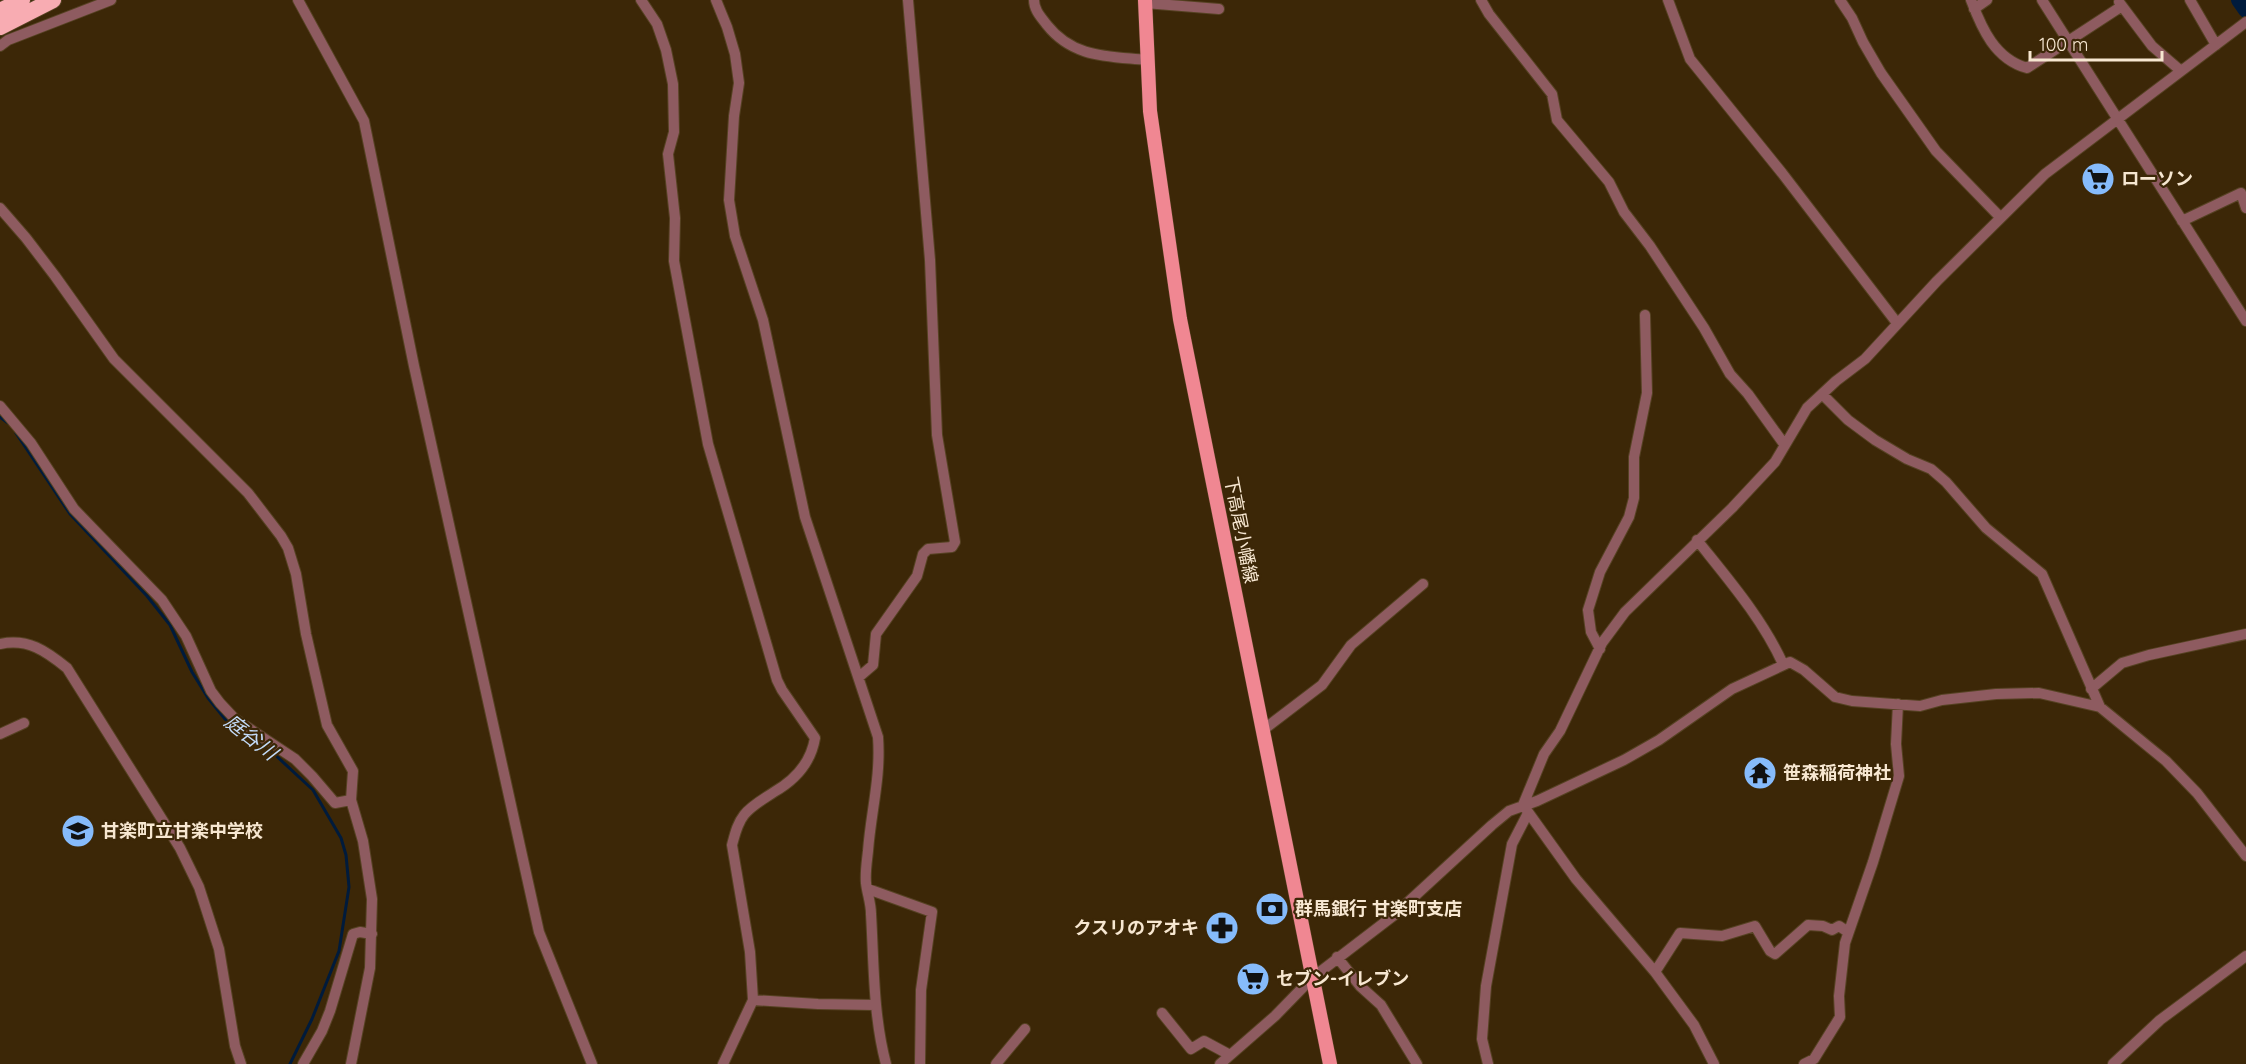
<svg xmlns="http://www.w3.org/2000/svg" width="2246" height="1064" viewBox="0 0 2246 1064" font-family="Quicksand,'Noto Sans JP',sans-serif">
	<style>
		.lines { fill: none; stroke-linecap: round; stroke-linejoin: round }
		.stream { stroke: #001b3c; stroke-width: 3 }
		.river { stroke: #001b3c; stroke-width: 16 }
		.minor-casing { stroke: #564223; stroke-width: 12 }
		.major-casing { stroke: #564223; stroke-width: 15 }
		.highway-casing { stroke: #564223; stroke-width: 18 }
		.minor { stroke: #8e5b60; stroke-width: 10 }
		.major { stroke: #f08792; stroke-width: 14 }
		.highway { stroke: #f8acb2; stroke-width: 16 }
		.labels { text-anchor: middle; stroke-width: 4.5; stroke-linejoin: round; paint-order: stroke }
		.poi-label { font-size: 18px; font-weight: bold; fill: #f7e7d1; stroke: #3c2707; text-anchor: start }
		.street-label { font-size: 18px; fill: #f7e7d1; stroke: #3c2707 }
		.water-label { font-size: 20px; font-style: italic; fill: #c3dbf9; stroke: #3c2707 }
	</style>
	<rect width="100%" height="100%" fill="#3c2707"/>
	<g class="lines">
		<!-- stream -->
		<path class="stream" d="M 0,417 L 8,423
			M 16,433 L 70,514 L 147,596 L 170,625 L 192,672 L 208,698 L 225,719 L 271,751 L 313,790 L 341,838 L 346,855 L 349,887 L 339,951 L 312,1019 L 290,1064"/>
		<!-- river -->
		<path class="river" d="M 2239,0 L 2246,10"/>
		<defs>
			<path id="minor" d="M 298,0 L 364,121 L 414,366 L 539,932 L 592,1064
				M 641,0 L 657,24 L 666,50 L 673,84 L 674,132 L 668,154 L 675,218 L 674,261 L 708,444 L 777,680 L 782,690 L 815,738 C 811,762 795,780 774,792 C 764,799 752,805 744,815 C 737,824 735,834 732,845 L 750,952 L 753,1000 L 723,1064
				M 716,0 L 727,27 L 735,54 L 739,83 L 734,116 L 729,200 L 735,236 L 763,320 L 805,517 L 878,737 C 881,778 871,811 868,851 C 867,861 865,872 866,883 C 867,893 871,903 871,914 C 874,964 873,1015 886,1064
				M 1034,0 C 1034,10 1041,17 1047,25 C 1073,58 1108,56 1146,60
				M 1481,0 L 1489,14 L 1552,94 L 1557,120 L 1609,182 L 1624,212 L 1650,246 L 1704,328 L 1730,374 L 1748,394 L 1784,444
				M 1668,0 L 1690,59 L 1782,173 L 1897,323
				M 1840,0 L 1852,18 L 1863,42 L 1881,73 L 1936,151 L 2000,217
				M 1971,0 C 1982,29 1995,59 2027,68 L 2122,6
				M 2042,0 L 2246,321
				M 2190,0 L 2216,45
				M 2119,2 L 2152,46 L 2181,71
				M 1145,3 L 1219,9
				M 1974,9 L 1987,0
				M 0,46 L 8,40 L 111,0
				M 0,208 L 26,238 L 55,276 L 114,359 L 248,493 L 281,536 L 288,548 L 296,574 L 306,634 L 327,725 L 353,771 L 351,800 L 363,841 L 372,899 L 370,968 L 351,1064
				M 2182,221 L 2241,193 L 2246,208
				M 1822,394 L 1848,420 L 1875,440 L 1907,459 L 1931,469 L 1946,482 L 1986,528 L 2042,574 L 2100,707
				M 0,406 L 31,443 L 74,509 L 162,600 L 186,636 L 211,691 L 220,703 L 235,719 L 295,759 L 312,776 L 335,803 L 351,800
				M 1697,540 C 1728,579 1762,618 1783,664
				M 0,644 C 28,638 46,651 67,668 L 180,848 L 199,887 L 219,949 L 235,1046 L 241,1064
				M 1600,649 L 1591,632 L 1588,610 L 1600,572 L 1629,517 L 1634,498 L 1634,457 L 1647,393 L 1645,315
				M 859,677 L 873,665 L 876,634 L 917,576 L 923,554 L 928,549 L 952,547 L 955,542 L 937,435 L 930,260 L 908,0
				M 2091,689 L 2122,663 L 2149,655 L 2246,634
				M 1263,730 L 1322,685 L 1351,645 L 1423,584
				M 0,734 L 24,723
				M 1523,805 L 1544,754 L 1560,731 L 1602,643 L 1625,612 L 1732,508 L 1775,462 L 1807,408 L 1836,381 L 1865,359 L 1937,281 L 2045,174 L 2246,22
				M 1523,805 L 1576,879 L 1655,972 L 1694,1025 L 1714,1064
				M 868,889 L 932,912 L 921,990 L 920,1064
				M 1337,957 L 1360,986 L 1381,1005 L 1417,1064
				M 1655,972 L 1680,933 L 1722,936 L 1755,926 L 1770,951 L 1775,954 L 1808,925 L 1823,926 L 1832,930 L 1839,926 L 1848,932
				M 753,1000 L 818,1004 L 875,1005
				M 1162,1013 L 1191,1049 L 1204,1041 L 1230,1055
				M 303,1064 L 322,1031 L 330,1011 L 353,934 L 360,932 L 372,934
				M 996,1064 L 1025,1029
				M 1220,1064 L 1275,1016 L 1312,978 L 1393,916 L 1492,825 L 1509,811 L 1537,801 L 1624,760 L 1659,740 L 1732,689 L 1790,662 L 1804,670 L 1835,697 L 1852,701 L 1920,706 L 1942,700 L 1996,694 L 2039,693 L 2100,707 L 2166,761 L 2197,793 L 2246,856
				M 1488,1064 L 1482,1039 L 1486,986 L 1512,844 L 1528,813
				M 1804,1064 L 1814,1059 L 1840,1017 L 1839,996 L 1845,943 L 1873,862 L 1899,776 L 1896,744 L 1898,704
				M 2113,1064 L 2160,1020 L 2246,956"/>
			<path id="major" d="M 1145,0 L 1150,111 L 1180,319 L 1330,1064"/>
			<path id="highway" d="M 0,11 L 22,0
				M 0,27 L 53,0"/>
		</defs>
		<!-- minor casing -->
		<use href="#minor" class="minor-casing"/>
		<!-- major casing -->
		<use href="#major" class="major-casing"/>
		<!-- highway casing -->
		<use href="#highway" class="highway-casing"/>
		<!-- minor -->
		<use href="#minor" class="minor"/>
		<!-- major -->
		<use href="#major" class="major"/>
		<!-- highway -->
		<use href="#highway" class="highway"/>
	</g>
	<!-- icons -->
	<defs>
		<symbol id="supermarket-disc" viewBox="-11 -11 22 22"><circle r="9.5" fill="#86bbfb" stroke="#3c2707"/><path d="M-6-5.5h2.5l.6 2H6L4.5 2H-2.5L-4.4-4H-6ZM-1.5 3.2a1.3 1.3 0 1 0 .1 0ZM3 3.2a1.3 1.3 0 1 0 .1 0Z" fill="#111"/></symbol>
		<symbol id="temple-disc" viewBox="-11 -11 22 22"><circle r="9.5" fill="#86bbfb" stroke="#3c2707"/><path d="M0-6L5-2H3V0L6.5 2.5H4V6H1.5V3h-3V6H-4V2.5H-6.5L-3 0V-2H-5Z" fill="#111"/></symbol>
		<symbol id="school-disc" viewBox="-11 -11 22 22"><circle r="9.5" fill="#86bbfb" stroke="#3c2707"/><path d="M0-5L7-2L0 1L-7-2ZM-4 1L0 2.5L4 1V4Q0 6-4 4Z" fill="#111"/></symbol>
		<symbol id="bank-disc" viewBox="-11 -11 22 22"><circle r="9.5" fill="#86bbfb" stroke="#3c2707"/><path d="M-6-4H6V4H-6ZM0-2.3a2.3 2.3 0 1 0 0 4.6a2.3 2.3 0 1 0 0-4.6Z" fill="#111"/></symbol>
		<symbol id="pharmacy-disc" viewBox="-11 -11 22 22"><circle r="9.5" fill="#86bbfb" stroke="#3c2707"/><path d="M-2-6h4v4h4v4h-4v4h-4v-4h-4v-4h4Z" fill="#111"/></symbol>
	</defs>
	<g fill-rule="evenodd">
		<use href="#supermarket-disc" x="2079" y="160" width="38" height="38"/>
		<use href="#temple-disc" x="1741" y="754" width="38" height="38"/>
		<use href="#school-disc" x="59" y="812" width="38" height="38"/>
		<use href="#bank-disc" x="1253" y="890" width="38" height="38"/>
		<use href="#pharmacy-disc" x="1203" y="909" width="38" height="38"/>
		<use href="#supermarket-disc" x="1234" y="960" width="38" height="38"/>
	</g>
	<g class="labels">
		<!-- poi labels -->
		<g class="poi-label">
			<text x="2121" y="185">ローソン</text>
			<text x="1783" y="779">笹森稲荷神社</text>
			<text x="101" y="837">甘楽町立甘楽中学校</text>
			<text x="1295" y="915">群馬銀行 甘楽町支店</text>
			<text x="1199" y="934" text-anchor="end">クスリのアオキ</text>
			<text x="1276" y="985">セブン-イレブン</text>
		</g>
		<!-- street labels -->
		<g class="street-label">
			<text transform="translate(1241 530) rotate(79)" y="6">下高尾小幡線</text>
		</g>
		<!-- water labels -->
		<g class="water-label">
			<text transform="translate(251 737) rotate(38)" y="7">庭谷川</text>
		</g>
	</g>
	<!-- scale -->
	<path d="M2030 51v9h132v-9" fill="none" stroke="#f7e7d1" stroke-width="3"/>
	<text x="2039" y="51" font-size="18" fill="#f7e7d1" stroke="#3c2707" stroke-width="4.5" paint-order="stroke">100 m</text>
</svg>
